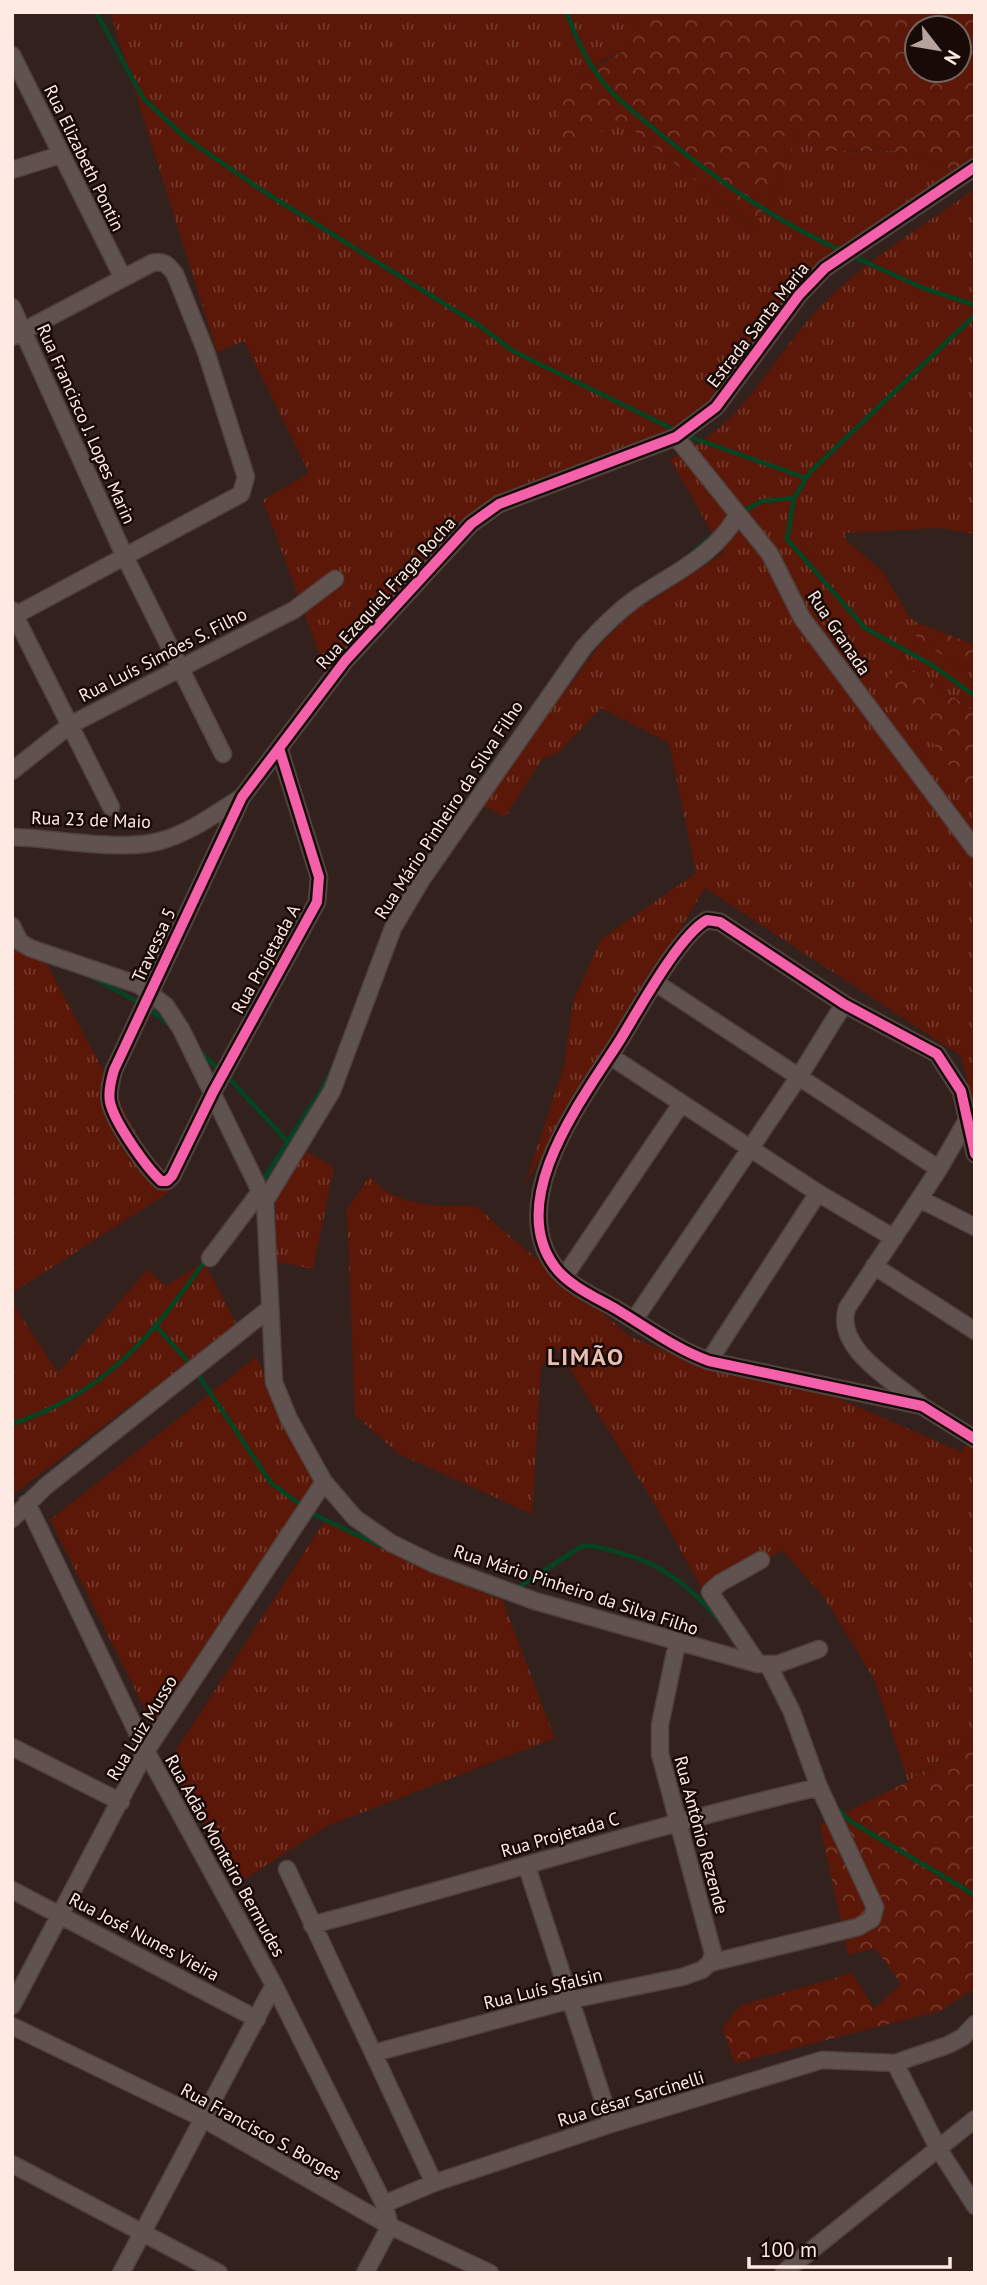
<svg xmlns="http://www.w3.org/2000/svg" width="987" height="2285" viewBox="0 0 987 2285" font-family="'PT Sans',sans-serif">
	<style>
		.grass { fill: url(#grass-tufts) }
		.forest { fill: url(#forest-crowns); fill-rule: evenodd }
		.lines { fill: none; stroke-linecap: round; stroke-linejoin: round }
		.stream { stroke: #044423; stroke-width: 4.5 }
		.minor-casing { stroke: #4f3f3d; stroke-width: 19 }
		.minor { stroke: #5f524f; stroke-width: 16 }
		.cycleway-casing { stroke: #180a07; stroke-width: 15 }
		.cycleway { stroke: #f560ab; stroke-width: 10 }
		.labels { text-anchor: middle; stroke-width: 5; stroke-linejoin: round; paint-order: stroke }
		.street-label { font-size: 18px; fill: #ffe9e3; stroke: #180a07 }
		.district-label { font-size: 24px; font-weight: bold; letter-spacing: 2px; fill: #e9beb4; stroke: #180a07 }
	</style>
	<defs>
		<pattern id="grass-tufts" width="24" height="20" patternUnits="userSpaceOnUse" patternTransform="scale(1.75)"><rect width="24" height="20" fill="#5b1707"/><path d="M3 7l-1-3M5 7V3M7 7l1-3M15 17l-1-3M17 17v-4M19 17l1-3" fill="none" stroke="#74392b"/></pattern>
		<pattern id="forest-crowns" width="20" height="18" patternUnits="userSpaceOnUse" patternTransform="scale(1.75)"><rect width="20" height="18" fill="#5b1707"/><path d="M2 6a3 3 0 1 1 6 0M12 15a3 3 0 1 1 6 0" fill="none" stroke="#74392b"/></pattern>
	</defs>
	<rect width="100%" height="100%" fill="#32211d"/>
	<!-- grass -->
	<path class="grass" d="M 110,12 L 629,12 L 637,28 L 631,48 L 602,60 L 582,77 L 624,122 L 752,227 L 764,212 L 800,131 L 847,152 L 896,151 L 920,156 L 960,173 L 825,259 C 769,306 740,374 688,424 L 500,499 L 328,678 L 263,500 L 309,473 L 244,341 L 217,352 Z
		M 975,189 L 975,534 L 940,528 L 844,533 L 847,541 L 883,572 L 910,618 L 918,623 L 916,639 L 975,675 L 975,712 L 903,663 L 975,800 L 975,1110 L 961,1056 L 705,888 L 525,1184 L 564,1066 L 573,1002 L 601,939 L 696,873 L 669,743 L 601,708 L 558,753 L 542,759 L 505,817 L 480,804 L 603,641 L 636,610 L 724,553 L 670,459 C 747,424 767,362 822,305 C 867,259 923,226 975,189 Z
		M 12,937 L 47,964 L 168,1193 L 12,1293 Z
		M 303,1150 L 334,1167 L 313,1269 L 273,1261 L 276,1201 Z
		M 370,1176 C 385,1199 424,1206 451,1206 C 459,1206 470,1204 478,1208 C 485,1211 489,1218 494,1223 L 631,1337 L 710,1370 L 829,1394 L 961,1452 L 975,1431 L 975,1737 L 908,1781 L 874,1679 L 823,1596 L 782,1550 L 708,1599 L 651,1498 L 555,1346 L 541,1368 L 532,1514 L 399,1454 L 355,1415 L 347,1209 Z
		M 204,1262 L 237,1325 L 16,1492 L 12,1492 L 12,1302 L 58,1373 L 147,1270 L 166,1286 Z
		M 256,1357 L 319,1485 L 158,1735 L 50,1520 Z
		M 326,1519 L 502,1600 L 555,1738 L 327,1826 L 240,1882 L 169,1761 Z"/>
	<!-- forest -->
	<path class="forest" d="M 629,12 L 975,12 L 975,162 L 960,173 L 920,156 L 896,151 L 825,151 L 800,131 L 764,212 L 753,227 L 624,122 L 565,147 C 562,141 557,132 557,126 C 559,86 599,62 631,48 L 637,28 ZM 917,28 L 959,28 L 959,70 L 917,70 Z
		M 918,623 L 975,645 L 975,675 L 916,639 Z
		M 903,663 L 975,712 L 975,800 L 885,679 Z
		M 975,1737 L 975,1988 L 940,2011 L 735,2063 L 722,2028 L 741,2005 L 852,1973 L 874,2009 L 901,1984 L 875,1948 L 848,1955 L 820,1825 L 909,1781 Z"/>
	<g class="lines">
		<!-- stream -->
		<path class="stream" d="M 96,12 L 143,98 L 186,138 L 263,191 L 480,326 L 513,351 L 677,431
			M 567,12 C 575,37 587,63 604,83 C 621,104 643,119 663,136 C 721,183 774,220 842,251
			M 850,255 L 923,288 L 975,305
			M 975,315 L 810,472 L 794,498 L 787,539 L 865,628 L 932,665 L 975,696
			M 685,435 L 806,478
			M 742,512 L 762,501 L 794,498
			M 691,554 L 708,539
			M 470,797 L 503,750
			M 92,977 L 140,1003
			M 147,1007 L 171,1026
			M 198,1050 L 220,1070
			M 227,1076 L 288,1142
			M 261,1183 L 322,1089 L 334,1066
			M 155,1325 L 192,1366
			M 197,1373 L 271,1483 L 315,1515 L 385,1548
			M 12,1424 C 106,1393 152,1336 207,1258
			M 453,1579 L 494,1594
			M 516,1589 L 580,1547 C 593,1544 604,1549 617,1552 C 663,1563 693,1589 723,1625
			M 834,1805 L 850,1821 L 975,1895"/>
		<defs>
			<path id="minor" d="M 12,55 L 123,278
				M 12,170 L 60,155
				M 12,307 L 125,557 L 223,754
				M 12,337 L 152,263 C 164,260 168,265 175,274 L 206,352 L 246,477 L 241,494 L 12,617
				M 676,437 L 770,554 L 802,618 L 975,849
				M 738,514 C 715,556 673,573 635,599 C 616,613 600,629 584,647 L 422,879 L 393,928 L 332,1091 L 265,1201 L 274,1382 L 289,1419 L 324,1482 L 355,1518 L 391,1543 L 434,1564 L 535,1601 L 758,1664 L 778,1664 L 819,1649
				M 12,610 L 111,807
				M 279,748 L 319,877 L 317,902 L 213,1092 L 172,1176 L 167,1181 L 161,1181 C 146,1167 114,1122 110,1102 C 108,1092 111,1080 114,1070 L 242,797 L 345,661 L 471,524 L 499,504 L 676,437 L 716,407 L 799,295 L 825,268 L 975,167
				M 12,771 L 70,725 L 294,610 L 335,579
				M 12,837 C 54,838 121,852 160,841 C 190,833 216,813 242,797
				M 12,926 L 20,942 L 30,948 L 139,985 L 166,1006 L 181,1029 L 265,1201
				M 656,983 L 939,1169
				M 610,1056 L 818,1193 L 894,1238
				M 975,1154 L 961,1091 L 937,1054 L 844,1004 L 720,922 L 707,920 C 679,935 638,1011 620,1040 C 584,1097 504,1199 555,1267 C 569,1286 597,1298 616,1309 C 646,1327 676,1349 709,1361 L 922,1406 L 975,1439
				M 920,1199 L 975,1227
				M 210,1258 L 260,1192
				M 874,1266 L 975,1331
				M 564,1277 L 681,1104
				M 634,1320 L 800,1075 L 844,1004
				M 709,1361 L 818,1193
				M 921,1405 C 894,1381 834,1349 847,1308 L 939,1169 L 967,1120
				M 27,1503 L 146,1751 L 274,1985 L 384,2204 L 390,2226 L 365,2273
				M 12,1519 L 46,1486 L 269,1309
				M 758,1664 L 710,1592 L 720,1583 L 761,1560
				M 12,1747 L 121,1802
				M 527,1867 L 611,2124
				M 287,1869 L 434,2183
				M 12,1890 L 257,2019
				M 312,1925 C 482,1880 648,1827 819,1787
				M 710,1963 L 858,1927 L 872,1919 L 875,1907 L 819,1787 L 792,1712 L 769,1666
				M 12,2006 L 146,1751 L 324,1482
				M 12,2026 L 202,2118 L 390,2226 L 490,2273
				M 374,2053 L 570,2000 L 682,1977 L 702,1970 L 710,1963 L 713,1953 L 660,1754 L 660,1725 L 677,1643
				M 895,2063 L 938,2148 L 975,2206
				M 12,2164 L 219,2273
				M 384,2204 L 434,2183 L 611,2124 L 822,2060 L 895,2063 L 948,2045 L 963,2037 L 975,2024
				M 121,2273 L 274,1985
				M 783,2273 L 975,2119"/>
		</defs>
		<!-- minor casing -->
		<use href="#minor" class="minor-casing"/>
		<!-- minor -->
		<use href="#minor" class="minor"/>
		<defs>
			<path id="cycleway" d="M 279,748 L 319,877 L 317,902 L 213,1092 L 172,1176 L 167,1181 L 161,1181 C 146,1167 114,1122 110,1102 C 108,1092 111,1080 114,1070 L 242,797 L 345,661 L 471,524 L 499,504 L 676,437 L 716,407 L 799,295 L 825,268 L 975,167
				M 975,1154 L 961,1091 L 937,1054 L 844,1004 L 720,922 L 707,920 C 679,935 638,1011 620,1040 C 584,1097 504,1199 555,1267 C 569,1286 597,1298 616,1309 C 646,1327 676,1349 709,1361 L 922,1406 L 975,1439"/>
		</defs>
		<!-- cycleway casing -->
		<use href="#cycleway" class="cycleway-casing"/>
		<!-- cycleway -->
		<use href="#cycleway" class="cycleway"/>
	</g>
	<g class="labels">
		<!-- street labels -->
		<g class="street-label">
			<text transform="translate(84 158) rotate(64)" y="6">Rua Elizabeth Pontin</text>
			<text transform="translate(758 325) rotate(-52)" y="6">Estrada Santa Maria</text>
			<text transform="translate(86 424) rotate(66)" y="6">Rua Francisco J. Lopes Marin</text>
			<text transform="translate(386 593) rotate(-48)" y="6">Rua Ezequiel Fraga Rocha</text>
			<text transform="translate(839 633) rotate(56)" y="6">Rua Granada</text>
			<text transform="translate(163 655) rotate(-27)" y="6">Rua Luís Simões S. Filho</text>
			<text transform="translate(449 810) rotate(-57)" y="6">Rua Mário Pinheiro da Silva Filho</text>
			<text transform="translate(91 820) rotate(2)" y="6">Rua 23 de Maio</text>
			<text transform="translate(154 945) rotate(-65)" y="6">Travessa 5</text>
			<text transform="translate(266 959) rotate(-61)" y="6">Rua Projetada A</text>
			<text transform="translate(576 1590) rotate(18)" y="6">Rua Mário Pinheiro da Silva Filho</text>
			<text transform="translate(142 1728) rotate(-59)" y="6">Rua Luiz Musso</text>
			<text transform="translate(560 1835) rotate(-16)" y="6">Rua Projetada C</text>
			<text transform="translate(701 1835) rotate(75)" y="6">Rua Antônio Rezende</text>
			<text transform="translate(225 1856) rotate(61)" y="6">Rua Adão Monteiro Bermudes</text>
			<text transform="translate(144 1937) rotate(28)" y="6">Rua José Nunes Vieira</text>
			<text transform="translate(543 1989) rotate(-14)" y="6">Rua Luís Sfalsin</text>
			<text transform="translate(631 2099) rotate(-17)" y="6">Rua César Sarcinelli</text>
			<text transform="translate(261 2132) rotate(29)" y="6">Rua Francisco S. Borges</text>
		</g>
		<!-- district labels -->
		<g class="district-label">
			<text x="586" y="1365">LIMÃO</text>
		</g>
	</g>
	<!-- border -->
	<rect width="987" height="2285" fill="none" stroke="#ffe9e3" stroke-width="28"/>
	<!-- north arrow -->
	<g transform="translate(938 49) rotate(121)"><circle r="33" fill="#180a07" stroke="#74635f" stroke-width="2"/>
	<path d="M0-5L12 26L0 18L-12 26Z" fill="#b7a39e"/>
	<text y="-10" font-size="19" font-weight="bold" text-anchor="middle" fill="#ffe9e3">N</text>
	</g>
	<!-- scale -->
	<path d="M749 2257v10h201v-10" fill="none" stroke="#ffe9e3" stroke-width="3.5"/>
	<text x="760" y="2257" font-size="21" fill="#ffe9e3" stroke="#180a07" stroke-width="5" paint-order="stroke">100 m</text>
</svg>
